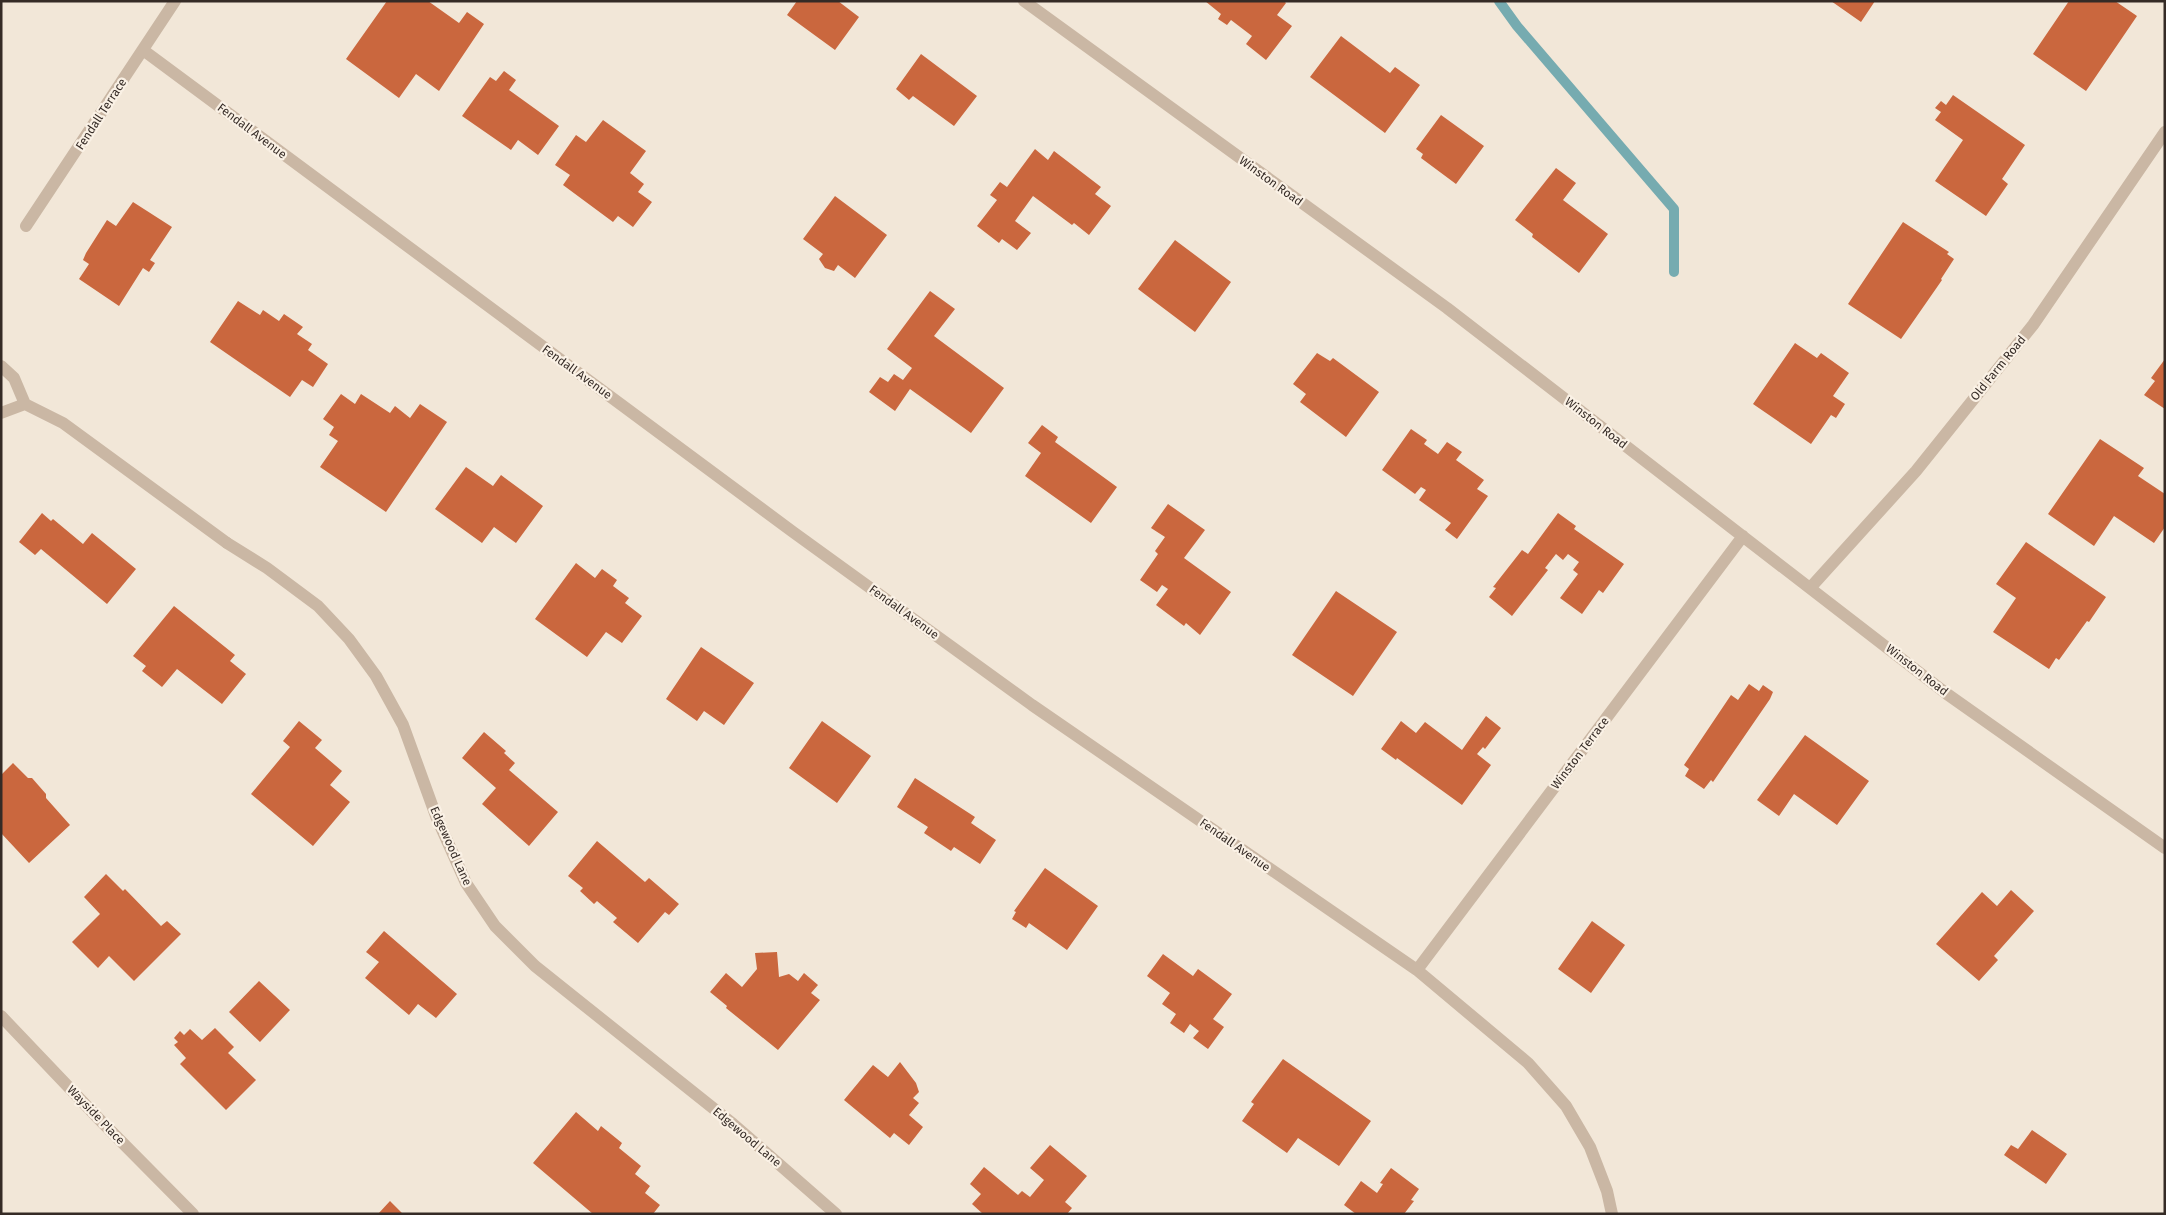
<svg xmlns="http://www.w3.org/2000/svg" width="2166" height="1215" viewBox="0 0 2166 1215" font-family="'Fira Sans',sans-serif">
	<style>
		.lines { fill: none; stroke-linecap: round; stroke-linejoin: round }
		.stream { stroke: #76abb0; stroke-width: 10 }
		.building { fill: #ca673e }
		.lane { stroke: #cab7a4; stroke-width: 12 }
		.street { stroke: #cab7a4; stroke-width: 12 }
		.labels { text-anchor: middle; stroke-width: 4.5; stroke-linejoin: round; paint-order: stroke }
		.street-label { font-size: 12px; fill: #352b26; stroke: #faf1e5 }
	</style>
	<rect width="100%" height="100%" fill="#f2e7d8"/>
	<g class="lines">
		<!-- stream -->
		<path class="stream" d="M 1499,1 L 1517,26 L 1674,209 L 1674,272"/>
	</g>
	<!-- building -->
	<path class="building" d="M 387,1 L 428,1 L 459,23 L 467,12 L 484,24 L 439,91 L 416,74 L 399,98 L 346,59 Z
		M 797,1 L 838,1 L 859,17 L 835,50 L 787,15 Z
		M 1205,1 L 1284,1 L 1286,3 L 1277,15 L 1292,26 L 1266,60 L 1246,44 L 1252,36 L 1231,20 L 1227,25 L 1218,19 L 1221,14 Z
		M 1831,1 L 1875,1 L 1861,22 Z
		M 2069,1 L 2115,1 L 2137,16 L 2086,91 L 2033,54 Z
		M 1341,36 L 1390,73 L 1395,67 L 1420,85 L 1385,133 L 1310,77 Z
		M 921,54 L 977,96 L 954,126 L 913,96 L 909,100 L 896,89 Z
		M 504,71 L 516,80 L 509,90 L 559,126 L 538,155 L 518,140 L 511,150 L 462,116 L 490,77 L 496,81 Z
		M 1953,95 L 2025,145 L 2002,179 L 2008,184 L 1986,216 L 1935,181 L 1963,140 L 1935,120 L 1941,112 L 1935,108 L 1941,101 L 1946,105 Z
		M 1441,115 L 1484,146 L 1456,184 L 1421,158 L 1423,154 L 1416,149 Z
		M 603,120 L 646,151 L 630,173 L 644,184 L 638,192 L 652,202 L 633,227 L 618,216 L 613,222 L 563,185 L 570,175 L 555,165 L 576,135 L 586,142 Z
		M 1035,149 L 1048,160 L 1054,151 L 1101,187 L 1095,194 L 1111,206 L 1089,235 L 1074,223 L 1072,225 L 1033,196 L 1015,221 L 1031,233 L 1017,250 L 1002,239 L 999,243 L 977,226 L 997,200 L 990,195 L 1000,182 L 1007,187 Z
		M 1556,168 L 1576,183 L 1563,200 L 1608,234 L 1579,273 L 1532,237 L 1533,234 L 1515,220 Z
		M 835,196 L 887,235 L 855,278 L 838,265 L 834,271 L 825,268 L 819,259 L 823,254 L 803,239 Z
		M 133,202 L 172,227 L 150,260 L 155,263 L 149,272 L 143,268 L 119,306 L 79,279 L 89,264 L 83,260 L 86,253 L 107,220 L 116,226 Z
		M 1903,222 L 1949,252 L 1947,254 L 1954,259 L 1941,279 L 1942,280 L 1901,339 L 1848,304 Z
		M 1175,240 L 1231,282 L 1195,332 L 1138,289 Z
		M 930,291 L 955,309 L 934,336 L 1004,388 L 971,433 L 910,389 L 895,411 L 869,392 L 880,377 L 888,382 L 894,374 L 903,380 L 912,368 L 887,349 Z
		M 238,301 L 260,315 L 263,310 L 279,321 L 284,314 L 303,327 L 297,334 L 312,344 L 308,350 L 328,364 L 313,387 L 302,380 L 290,397 L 210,342 Z
		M 1795,343 L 1817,358 L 1821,353 L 1849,373 L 1833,396 L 1845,404 L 1836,418 L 1831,415 L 1811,444 L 1753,404 Z
		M 1317,353 L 1330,361 L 1333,358 L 1379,392 L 1346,437 L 1300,402 L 1306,394 L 1293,384 Z
		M 2165,359 L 2165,409 L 2144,395 L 2155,381 L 2151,378 Z
		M 341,394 L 355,404 L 361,394 L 390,413 L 395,406 L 410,418 L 420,404 L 447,422 L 386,512 L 320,467 L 338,441 L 329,435 L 334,427 L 323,419 Z
		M 1042,425 L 1058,437 L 1055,442 L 1117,487 L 1091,523 L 1025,476 L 1041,453 L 1028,443 Z
		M 1411,429 L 1427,440 L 1424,444 L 1438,454 L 1447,442 L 1462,452 L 1456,460 L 1484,480 L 1477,489 L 1488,496 L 1457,539 L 1445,530 L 1451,523 L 1419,500 L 1426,490 L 1421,487 L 1415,494 L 1382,470 Z
		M 2100,439 L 2144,468 L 2138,476 L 2165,494 L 2165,527 L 2154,543 L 2114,516 L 2094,546 L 2048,514 Z
		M 466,467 L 493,486 L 501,475 L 543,506 L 516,543 L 494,527 L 482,543 L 435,509 Z
		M 1168,504 L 1205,530 L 1184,558 L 1231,592 L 1200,635 L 1186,623 L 1184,626 L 1156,605 L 1168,589 L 1162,585 L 1157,592 L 1140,580 L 1158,554 L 1155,551 L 1165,537 L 1151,528 Z
		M 42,513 L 51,521 L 53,519 L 83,544 L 92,533 L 136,569 L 107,604 L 41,549 L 35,555 L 19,542 Z
		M 1558,513 L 1576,526 L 1574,529 L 1624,564 L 1603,593 L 1599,590 L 1582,614 L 1560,598 L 1578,574 L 1573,570 L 1579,562 L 1568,554 L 1563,560 L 1556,554 L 1545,568 L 1548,570 L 1512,616 L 1489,597 L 1496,588 L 1493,587 L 1522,550 L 1528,554 Z
		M 2026,542 L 2106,597 L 2089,622 L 2087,621 L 2059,660 L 2056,658 L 2049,669 L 1993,632 L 2016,598 L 1996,584 Z
		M 576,563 L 595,578 L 602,569 L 617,580 L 613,586 L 629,598 L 625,603 L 642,616 L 622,643 L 606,632 L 587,657 L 535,619 Z
		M 1336,591 L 1397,632 L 1353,696 L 1292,655 Z
		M 174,606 L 235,655 L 230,661 L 246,674 L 222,704 L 177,669 L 162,687 L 142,671 L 146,666 L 133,656 Z
		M 701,647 L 754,683 L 724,725 L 704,711 L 697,721 L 666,699 Z
		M 1749,684 L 1759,691 L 1763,685 L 1773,692 L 1770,699 L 1713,782 L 1711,780 L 1704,789 L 1685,776 L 1689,769 L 1684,765 L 1731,695 L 1738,700 Z
		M 1486,716 L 1501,728 L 1485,749 L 1483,747 L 1477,754 L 1491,765 L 1462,805 L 1397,758 L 1396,760 L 1381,749 L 1401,721 L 1416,733 L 1425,722 L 1462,750 Z
		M 299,721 L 322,740 L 315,748 L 342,771 L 330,785 L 350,802 L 313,846 L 251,794 L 290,747 L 283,741 Z
		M 822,721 L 871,756 L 837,803 L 789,768 Z
		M 484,732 L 506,751 L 504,753 L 515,763 L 509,770 L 558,812 L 529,846 L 482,804 L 496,788 L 462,758 Z
		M 1805,735 L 1869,781 L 1837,825 L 1794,794 L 1779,816 L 1757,800 Z
		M 13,763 L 28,778 L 32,778 L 46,794 L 46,798 L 70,825 L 29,863 L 1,833 L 1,775 Z
		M 915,778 L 975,817 L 971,823 L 996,840 L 980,864 L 954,847 L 951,851 L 924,833 L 928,827 L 897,807 Z
		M 597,841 L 645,882 L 649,878 L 679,904 L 669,915 L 665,912 L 638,943 L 613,922 L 617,918 L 597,901 L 594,904 L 580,891 L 583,888 L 568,876 Z
		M 1045,868 L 1098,906 L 1067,950 L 1029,923 L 1026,928 L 1012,919 L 1016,912 L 1014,911 Z
		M 106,874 L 123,891 L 125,889 L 161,926 L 167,921 L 181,934 L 134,981 L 109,956 L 98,968 L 72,942 L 100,914 L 84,897 Z
		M 2011,890 L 2034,911 L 1994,956 L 1998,960 L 1979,981 L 1936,944 L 1982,892 L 1997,906 Z
		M 1592,921 L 1625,945 L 1591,993 L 1558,969 Z
		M 384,931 L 457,994 L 436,1018 L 418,1004 L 409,1015 L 365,978 L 379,962 L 366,952 Z
		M 777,952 L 779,977 L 789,974 L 798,981 L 804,973 L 818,985 L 811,993 L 820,1000 L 778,1050 L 726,1008 L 727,1006 L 710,992 L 726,973 L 742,987 L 757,969 L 755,953 Z
		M 1163,954 L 1193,976 L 1198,969 L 1232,994 L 1213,1019 L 1224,1027 L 1208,1049 L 1193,1038 L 1199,1031 L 1190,1024 L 1184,1033 L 1170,1023 L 1176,1014 L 1162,1004 L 1170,993 L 1147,976 Z
		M 259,981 L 290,1010 L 260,1042 L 229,1012 Z
		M 215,1028 L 234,1047 L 228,1053 L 256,1080 L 226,1110 L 180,1064 L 186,1058 L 174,1045 L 178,1042 L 174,1038 L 180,1031 L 184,1035 L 190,1029 L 202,1040 Z
		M 1283,1059 L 1371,1121 L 1339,1166 L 1298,1138 L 1287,1153 L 1242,1121 L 1254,1104 L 1251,1102 Z
		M 900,1062 L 916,1083 L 919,1092 L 913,1098 L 919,1103 L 909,1115 L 923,1127 L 909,1145 L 894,1133 L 890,1138 L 844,1100 L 873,1065 L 888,1077 Z
		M 576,1112 L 598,1131 L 601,1126 L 622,1143 L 619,1148 L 641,1166 L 635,1174 L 650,1186 L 645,1193 L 660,1205 L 653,1214 L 593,1214 L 533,1163 Z
		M 2032,1130 L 2067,1154 L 2046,1184 L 2004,1155 L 2011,1145 L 2018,1149 Z
		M 1050,1145 L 1087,1176 L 1065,1202 L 1072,1208 L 1067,1214 L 983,1214 L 972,1204 L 981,1194 L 970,1184 L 984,1167 L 1018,1195 L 1022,1191 L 1030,1197 L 1044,1180 L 1030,1168 Z
		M 1391,1168 L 1419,1189 L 1411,1200 L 1414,1201 L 1404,1214 L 1356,1214 L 1344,1205 L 1361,1181 L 1377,1193 L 1383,1184 L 1380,1183 Z
		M 390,1201 L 403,1214 L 378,1214 Z"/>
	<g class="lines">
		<!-- lane -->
		<path class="lane" d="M 1,366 L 14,378 L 25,404 L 63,423 L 227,543
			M 1,413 L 25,404"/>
		<!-- street -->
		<path class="street" d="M 1024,1 L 1447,308 L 1947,694 L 2165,848
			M 143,50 L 793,532 L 1032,705 L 1417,970 L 1528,1063 L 1566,1106 L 1590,1147 L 1607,1191 L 1612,1214
			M 26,226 L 175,1
			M 227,543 L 267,568 L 318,606 L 349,639 L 376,676 L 403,725 L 436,816 L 466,883 L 495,926 L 535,966 L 733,1124 L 836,1214
			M 1811,587 L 1916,471 L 2033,325 L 2165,132
			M 1417,970 L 1743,536
			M 1,1016 L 99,1119 L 193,1214"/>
	</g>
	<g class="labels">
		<!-- street labels -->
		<g class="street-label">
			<text transform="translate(101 114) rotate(-57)" y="4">Fendall Terrace</text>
			<text transform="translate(252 131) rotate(37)" y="4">Fendall Avenue</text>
			<text transform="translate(1271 181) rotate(36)" y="4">Winston Road</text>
			<text transform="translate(1998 368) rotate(-51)" y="4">Old Farm Road</text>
			<text transform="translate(577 372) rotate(36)" y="4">Fendall Avenue</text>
			<text transform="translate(1596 423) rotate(38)" y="4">Winston Road</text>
			<text transform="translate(904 612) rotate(36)" y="4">Fendall Avenue</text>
			<text transform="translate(1917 670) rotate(38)" y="4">Winston Road</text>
			<text transform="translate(1580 753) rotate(-53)" y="4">Winston Terrace</text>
			<text transform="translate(1235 845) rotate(35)" y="4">Fendall Avenue</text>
			<text transform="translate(451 846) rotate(66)" y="4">Edgewood Lane</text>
			<text transform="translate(96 1115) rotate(46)" y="4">Wayside Place</text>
			<text transform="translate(747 1137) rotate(40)" y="4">Edgewood Lane</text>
		</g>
	</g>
	<!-- border -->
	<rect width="2166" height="1215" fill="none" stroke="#352b26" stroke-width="5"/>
</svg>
